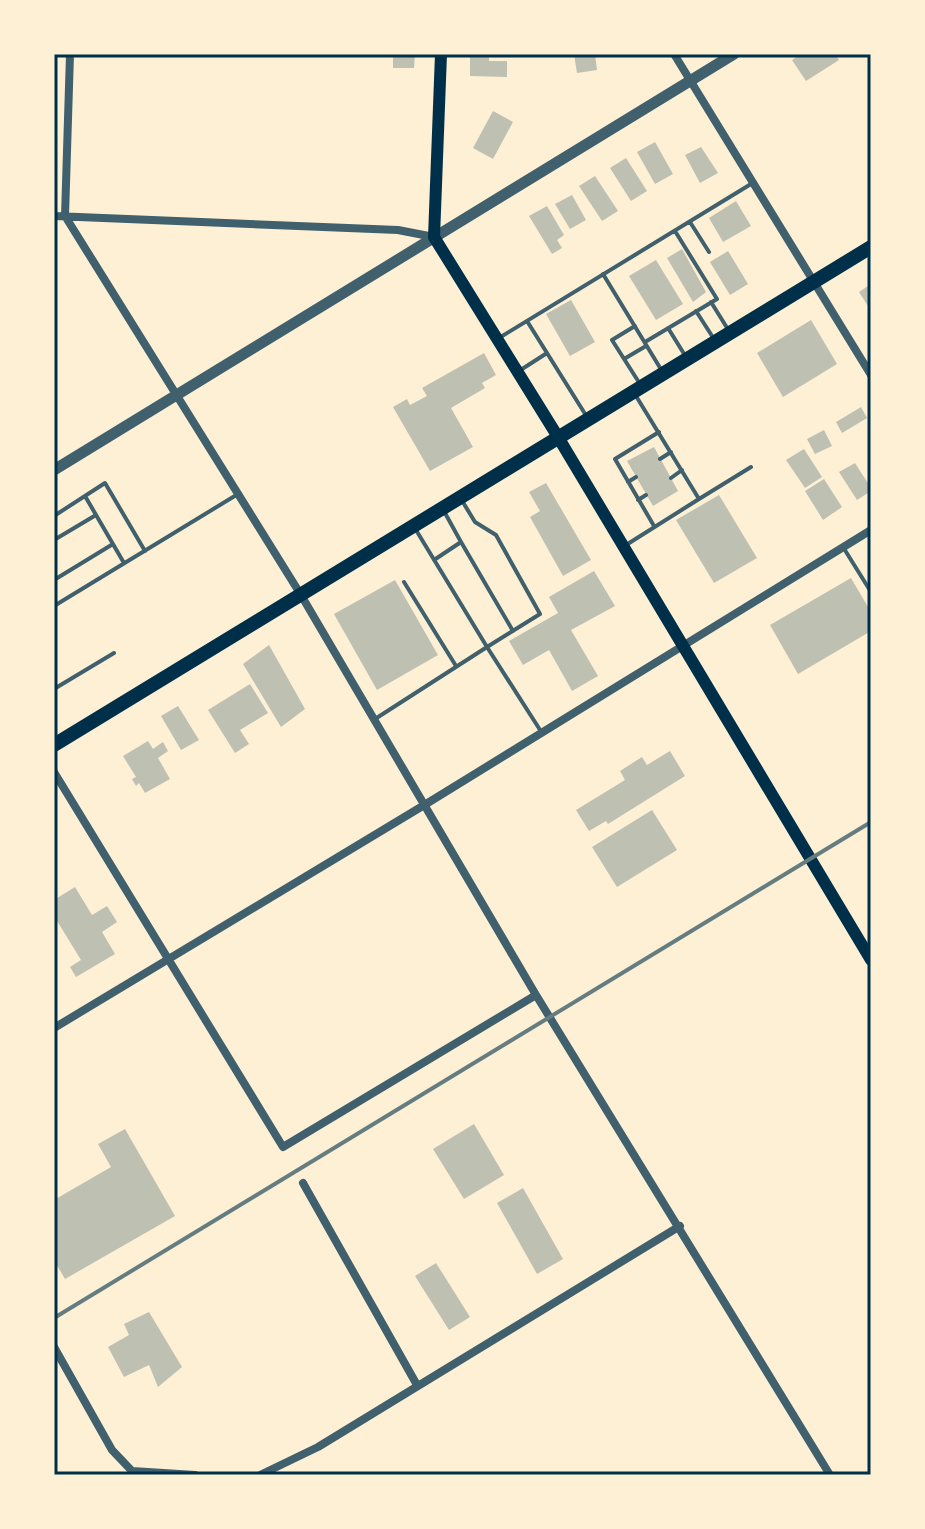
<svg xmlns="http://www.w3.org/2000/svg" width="925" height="1529" viewBox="0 0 925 1529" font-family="Poppins,sans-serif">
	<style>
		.building { fill: #bec0b2 }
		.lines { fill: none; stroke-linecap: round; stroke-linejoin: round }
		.service { stroke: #3f606c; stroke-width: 4 }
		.minor { stroke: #3f606c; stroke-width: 8 }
		.tertiary { stroke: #3f606c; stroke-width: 11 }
		.secondary { stroke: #003049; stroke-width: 12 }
		.trunk { stroke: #003049; stroke-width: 14 }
		.rail { stroke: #657d81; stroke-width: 4 }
		.neatline { fill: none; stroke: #003049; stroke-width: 3 }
	</style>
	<rect width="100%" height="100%" fill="#fdf0d5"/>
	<!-- building -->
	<path class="building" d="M 393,54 L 415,54 L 414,68 L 393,68 Z
		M 470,54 L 489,54 L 489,61 L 507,61 L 507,77 L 470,76 Z
		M 574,54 L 595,54 L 597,70 L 577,73 Z
		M 801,54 L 835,54 L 839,60 L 806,81 L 792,60 Z
		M 493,111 L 513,122 L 493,159 L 473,148 Z
		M 655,142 L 673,174 L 655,184 L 637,152 Z
		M 701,147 L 718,173 L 700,183 L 685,155 Z
		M 626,158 L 647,191 L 631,201 L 610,168 Z
		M 595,176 L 618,211 L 602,221 L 579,186 Z
		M 572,195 L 586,220 L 570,229 L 555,204 Z
		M 736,201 L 751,226 L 723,242 L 709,218 Z
		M 547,206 L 564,235 L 557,240 L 562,248 L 552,254 L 529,216 Z
		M 682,249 L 706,292 L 693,302 L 667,258 Z
		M 728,251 L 748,284 L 730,295 L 710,262 Z
		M 656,260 L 683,304 L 656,320 L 629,276 Z
		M 871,284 L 871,311 L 859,292 Z
		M 571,300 L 595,342 L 570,356 L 546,314 Z
		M 811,320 L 837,364 L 783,397 L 757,353 Z
		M 484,353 L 496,375 L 482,383 L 485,388 L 451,408 L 473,447 L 430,471 L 393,407 L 407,399 L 410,405 L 427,396 L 422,388 Z
		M 861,407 L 867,418 L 842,433 L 836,422 Z
		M 824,430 L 832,446 L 815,454 L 807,439 Z
		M 654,447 L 678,491 L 653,506 L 627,461 Z
		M 804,449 L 822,477 L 805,488 L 786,460 Z
		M 855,463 L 871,488 L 871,491 L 857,500 L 839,472 Z
		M 824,479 L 842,507 L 823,520 L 805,491 Z
		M 546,483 L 591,560 L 563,576 L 530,517 L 540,511 L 529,492 Z
		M 719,495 L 757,558 L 714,583 L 676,520 Z
		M 594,571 L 615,606 L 571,630 L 598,676 L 572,691 L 549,650 L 523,665 L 509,641 L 558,613 L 549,597 Z
		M 851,578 L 871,612 L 871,631 L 798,674 L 770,625 Z
		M 395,580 L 438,655 L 377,690 L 334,614 Z
		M 269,645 L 305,709 L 281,727 L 243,664 Z
		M 250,684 L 268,713 L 240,730 L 249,744 L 235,753 L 208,710 Z
		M 178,706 L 199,740 L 181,750 L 161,716 Z
		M 148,741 L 153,749 L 163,742 L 168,751 L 158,758 L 170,779 L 145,793 L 139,783 L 136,786 L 132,779 L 136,777 L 123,756 Z
		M 670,751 L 685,776 L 608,824 L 606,821 L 589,831 L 576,810 L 625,780 L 620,771 L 642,757 L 647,765 Z
		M 652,810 L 677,850 L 617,887 L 592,847 Z
		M 75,887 L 92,915 L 107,906 L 117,922 L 102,932 L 115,954 L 76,977 L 70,967 L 81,960 L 54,916 L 54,900 Z
		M 474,1124 L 504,1175 L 464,1199 L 433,1149 Z
		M 125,1129 L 175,1216 L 65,1279 L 54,1260 L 54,1200 L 111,1167 L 98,1144 Z
		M 523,1188 L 563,1259 L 537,1274 L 497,1203 Z
		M 436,1263 L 470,1317 L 449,1330 L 415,1276 Z
		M 149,1312 L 182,1367 L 158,1387 L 149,1365 L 124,1377 L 108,1347 L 129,1335 L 124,1324 Z"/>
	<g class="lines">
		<!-- service -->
		<path class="service" d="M 690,222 L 709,252
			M 603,274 L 662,371
			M 711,302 L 729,331
			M 696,311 L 714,339
			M 527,321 L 587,417
			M 635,326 L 612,340 L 640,384
			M 668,328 L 686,357
			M 499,338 L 751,184
			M 645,342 L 717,299 L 675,231
			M 624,359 L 646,346
			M 519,371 L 547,353
			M 660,459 L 671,452
			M 671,478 L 682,470
			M 628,482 L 636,477
			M 85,496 L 124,563
			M 461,499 L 475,522 L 496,535 L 540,614 L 487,647 L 542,733
			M 699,499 L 751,467
			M 638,500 L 646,495
			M 445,513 L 461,542
			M 54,516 L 105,483 L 145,551
			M 654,526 L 615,459 L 659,432
			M 54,540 L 96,515
			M 626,545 L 699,499 L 636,396
			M 843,547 L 871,592
			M 434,560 L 461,542 L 513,631
			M 54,580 L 113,544
			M 404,582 L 456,666
			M 54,606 L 238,494
			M 54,689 L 114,653
			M 375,719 L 487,647 L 416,530"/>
		<!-- minor -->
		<path class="minor" d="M 70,54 L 65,216 L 301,595 L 536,995 L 830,1475
			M 674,54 L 871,375
			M 54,216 L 398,230 L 434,237
			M 54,772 L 283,1147 L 536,995
			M 54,1028 L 426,804 L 871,530
			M 303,1183 L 417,1385
			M 54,1347 L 112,1450 L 132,1471 L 195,1475
			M 260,1475 L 318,1447 L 680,1226"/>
		<!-- tertiary -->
		<path class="tertiary" d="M 54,470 L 734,54"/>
		<!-- secondary -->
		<path class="secondary" d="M 441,54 L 434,237 L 558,437 L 871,960"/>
		<!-- trunk -->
		<path class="trunk" d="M 54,745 L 871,247"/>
		<!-- rail -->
		<path class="rail" d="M 54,1318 L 871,822"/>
	</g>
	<!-- border -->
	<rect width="925" height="1529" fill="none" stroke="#fdf0d5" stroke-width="112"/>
	<rect x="56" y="56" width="813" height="1417" class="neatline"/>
</svg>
